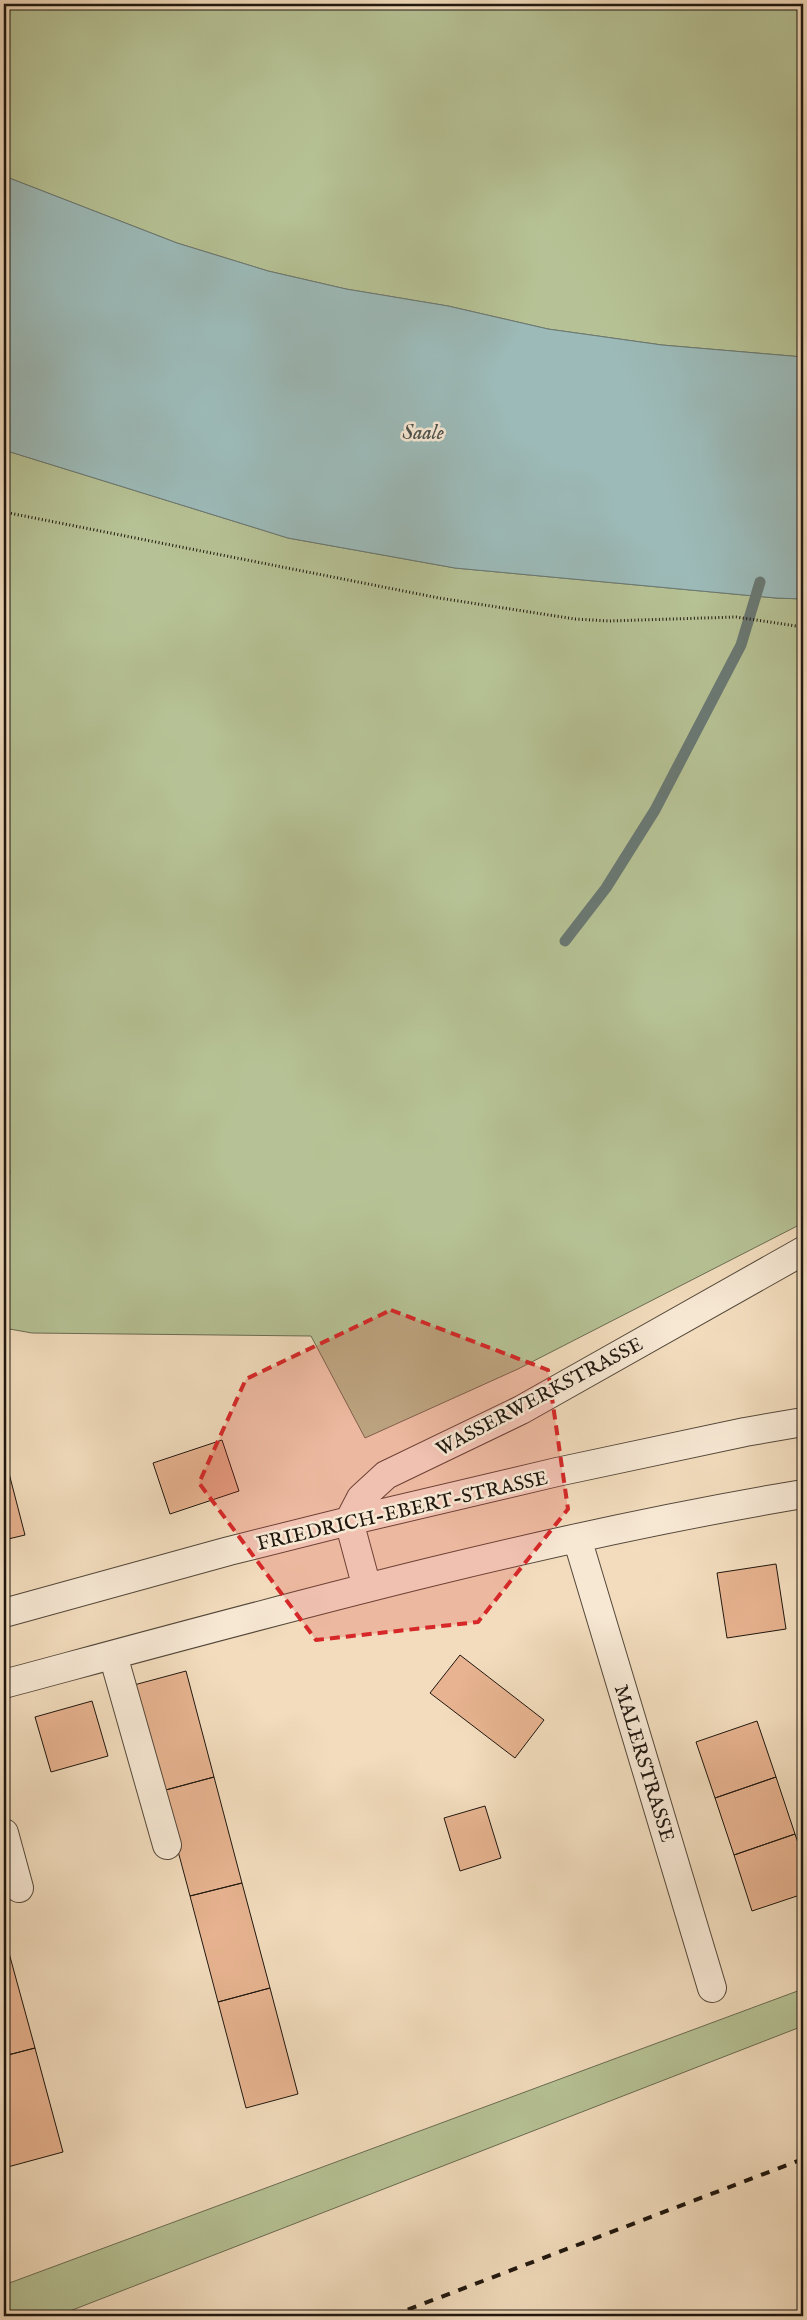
<svg xmlns="http://www.w3.org/2000/svg" width="807" height="2320" viewBox="0 0 807 2320" font-family="'IM FELL English',serif">
	<style>
		.green { fill: #b6c295; stroke: #6a6c52 }
		.water { fill: #9cbab8; stroke: #6a7974 }
		.lines { fill: none; stroke-linecap: round; stroke-linejoin: round }
		.stream { stroke: #6a7974; stroke-width: 11 }
		.building { fill: #e7b390; stroke: #1f170f }
		.minor-casing { stroke: #54483a; stroke-width: 30 }
		.path { stroke: #1f170f; stroke-width: 3; stroke-dasharray: 1 2.5; stroke-linecap: butt }
		.minor { stroke: #f7e8d4; stroke-width: 28 }
		.rail { stroke: #1f170f; stroke-width: 4; stroke-dasharray: 9 9; stroke-linecap: butt }
		.marked { fill: #d62828; fill-opacity: 0.2; stroke: #d62828; stroke-width: 4; stroke-dasharray: 10 6; stroke-linejoin: round }
		.labels { text-anchor: middle; stroke-width: 5; stroke-linejoin: round; paint-order: stroke }
		.street-label { font-size: 20px; fill: #1f170f; stroke: #f7e8d4 }
		.water-label { font-size: 21px; font-style: italic; fill: #4b504a; stroke: #f7e8d4 }
	</style>
	<rect width="100%" height="100%" fill="#f2dcbd"/>
	<filter id="stains"><feTurbulence type="fractalNoise" baseFrequency=".004" numOctaves="4"/><feColorMatrix values="0 0 0 0 .2 0 0 0 0 .09 0 0 0 0 .02 0 0 0 .5 -.17"/></filter>
	<radialGradient id="worn" r=".72"><stop offset=".6" stop-color="#630" stop-opacity="0"/><stop offset="1" stop-color="#630" stop-opacity=".3"/></radialGradient>
	<!-- green -->
	<path class="green" d="M 4,4 L 803,4 L 803,357 L 662,345 L 548,329 L 448,306 L 346,289 L 268,271 L 177,243 L 4,176 Z
		M 4,450 L 288,538 L 455,568 L 776,598 L 803,599 L 803,1223 L 518,1369 L 365,1438 L 311,1336 L 32,1333 L 4,1328 L 4,1174 L 10,1173 L 4,1123 Z
		M 803,1989 L 803,2026 L 57,2316 L 4,2316 L 4,2285 Z"/>
	<!-- water -->
	<path class="water" d="M 4,176 L 177,243 L 268,271 L 346,289 L 448,306 L 548,329 L 662,345 L 803,357 L 803,599 L 776,598 L 455,568 L 288,538 L 4,450 Z"/>
	<g class="lines">
		<!-- stream -->
		<path class="stream" d="M 565,941 L 606,888 L 655,810 L 741,645 L 760,582"/>
	</g>
	<!-- building -->
	<path class="building" d="M 222,1440 L 239,1491 L 170,1514 L 153,1463 Z
		M 4,1454 L 25,1535 L 4,1540 Z
		M 776,1564 L 786,1629 L 727,1638 L 717,1573 Z
		M 460,1655 L 544,1720 L 515,1758 L 430,1693 Z
		M 186,1671 L 214,1777 L 162,1791 L 134,1685 Z
		M 92,1701 L 108,1756 L 51,1772 L 35,1717 Z
		M 757,1721 L 776,1777 L 715,1798 L 696,1742 Z
		M 214,1777 L 242,1883 L 190,1896 L 162,1791 Z
		M 776,1777 L 795,1834 L 734,1855 L 715,1798 Z
		M 485,1806 L 501,1858 L 460,1871 L 444,1818 Z
		M 795,1834 L 803,1858 L 803,1894 L 752,1911 L 734,1855 Z
		M 242,1883 L 270,1988 L 218,2002 L 190,1896 Z
		M 6,1942 L 35,2048 L 4,2056 L 4,1943 Z
		M 270,1988 L 298,2094 L 246,2108 L 218,2002 Z
		M 35,2048 L 63,2152 L 4,2168 L 4,2056 Z"/>
	<g class="lines">
		<defs>
			<path id="minor" d="M 577,1538 L 712,1988
				M 367,1588 L 349,1521 L 361,1498 L 386,1475 L 521,1410 L 803,1251
				M 4,1613 L 229,1551 L 349,1521 L 557,1472 L 745,1432 L 803,1422
				M 113,1655 L 167,1845
				M 4,1684 C 268,1613 533,1539 803,1494
				M 4,1833 L 19,1888"/>
		</defs>
		<!-- minor casing -->
		<use href="#minor" class="minor-casing"/>
		<!-- path -->
		<path class="path" d="M 4,512 L 439,598 L 575,619 L 609,621 L 736,617 L 803,627"/>
		<!-- minor -->
		<use href="#minor" class="minor"/>
		<!-- rail -->
		<path class="rail" d="M 391,2316 L 803,2159"/>
	</g>
	<!-- marked area -->
	<path class="marked" d="M 391,1310 L 548,1370 L 568,1509 L 478,1622 L 316,1640 L 199,1483 L 246,1379 Z"/>
	<g class="labels">
		<!-- street labels -->
		<g class="street-label">
			<text transform="translate(539 1396) rotate(-28)" y="7">WASSERWERKSTRASSE</text>
			<text transform="translate(402 1510) rotate(-13)" y="7">FRIEDRICH-EBERT-STRASSE</text>
			<text transform="translate(645 1763) rotate(73)" y="7">MALERSTRASSE</text>
		</g>
		<!-- water labels -->
		<g class="water-label">
			<text x="423" y="439">Saale</text>
		</g>
	</g>
	<!-- margin -->
	<rect width="807" height="2320" fill="none" stroke="#f2dcbd" stroke-width="20"/>
	<rect x="5" y="5" width="797" height="2310" fill="none" stroke="#1f170f" stroke-width="2.5"/>
	<rect x="10" y="10" width="787" height="2300" fill="none" stroke="#1f170f"/>
	<rect width="100%" height="100%" filter="url(#stains)"/>
	<rect width="100%" height="100%" fill="url(#worn)"/>
</svg>
